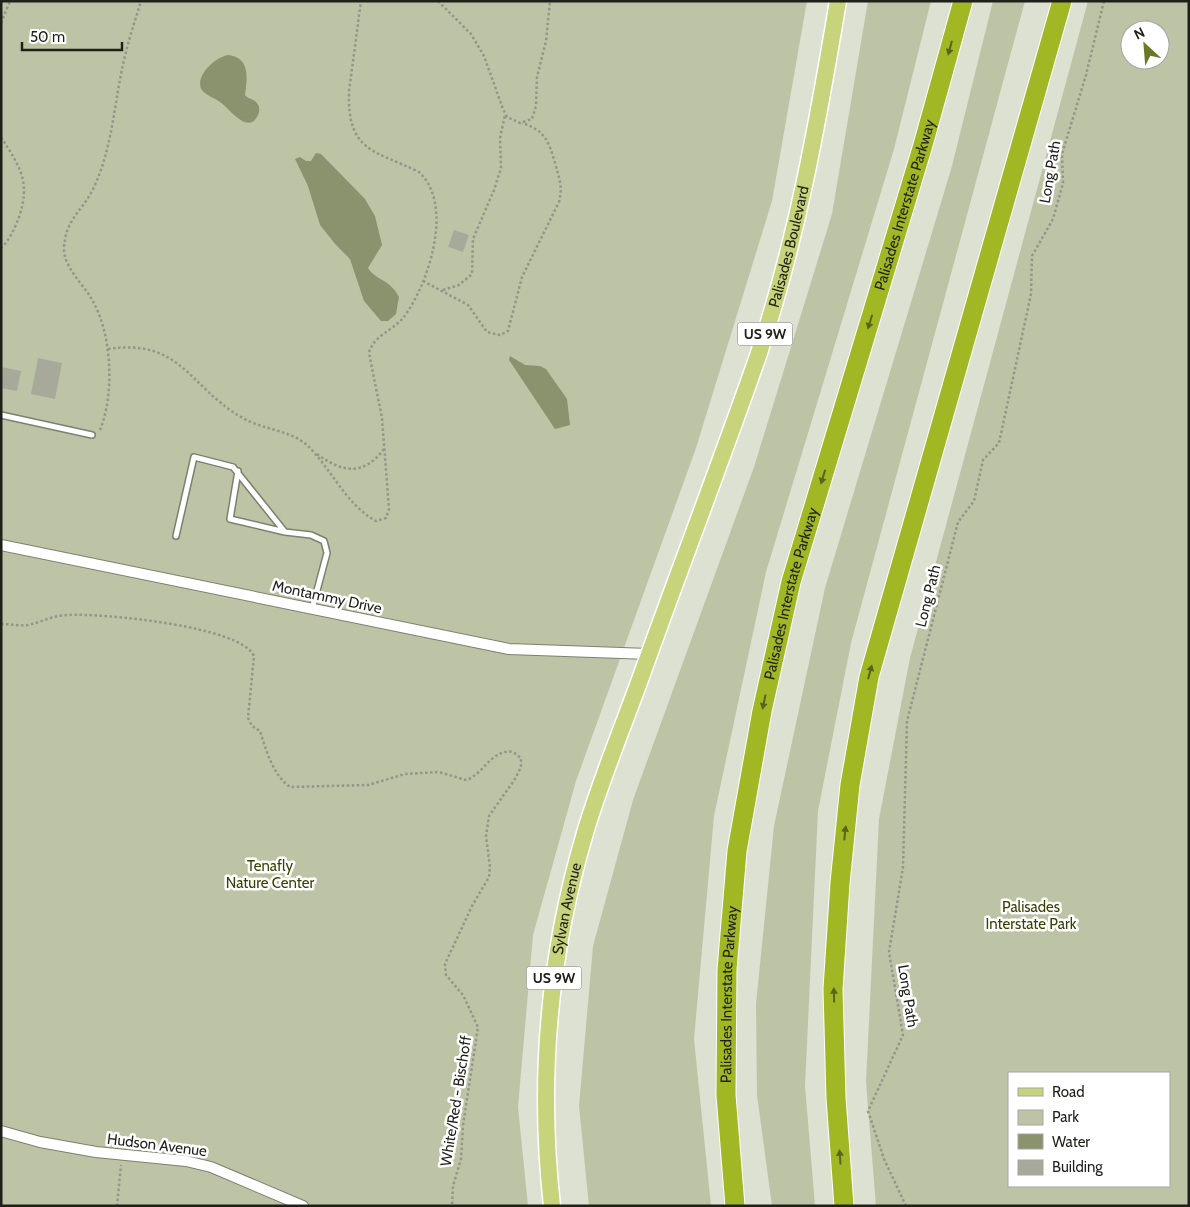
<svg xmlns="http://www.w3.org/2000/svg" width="1190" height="1207" viewBox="0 0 1190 1207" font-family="Cabin,sans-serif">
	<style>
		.green { fill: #bdc4a5; fill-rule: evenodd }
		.water { fill: #8a926e }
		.building { fill: #a7aa9b }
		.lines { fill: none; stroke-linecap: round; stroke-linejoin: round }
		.lane-casing { stroke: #7c8071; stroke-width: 8 }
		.street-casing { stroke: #7c8071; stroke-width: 12 }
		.primary-casing { stroke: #fff; stroke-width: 19 }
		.highway-casing { stroke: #fff; stroke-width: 21 }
		.path { stroke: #929589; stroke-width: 2.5; stroke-dasharray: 2.5 2.5; stroke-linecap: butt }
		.lane { stroke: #fff; stroke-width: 5 }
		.street { stroke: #fff; stroke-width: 10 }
		.primary { stroke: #c7d47b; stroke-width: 16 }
		.highway { stroke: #a1b723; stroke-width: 19 }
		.oneway { fill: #5a641e }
		.labels { text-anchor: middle; stroke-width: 5; stroke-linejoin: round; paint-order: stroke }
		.shield { fill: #fff; stroke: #62635f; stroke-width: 1 }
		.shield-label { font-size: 14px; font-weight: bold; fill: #1f201a }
		.street-label { font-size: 15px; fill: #1f201a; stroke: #fff }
		.park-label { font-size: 15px; fill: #394203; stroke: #fff }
	</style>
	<rect width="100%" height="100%" fill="#dde1d1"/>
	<!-- green -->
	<path class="green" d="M 1,1 L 807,1 L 772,201 L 696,448 L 576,781 L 533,935 L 518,1107 L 528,1206 L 1,1206 Z
		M 868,1 L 931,1 L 894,149 L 766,572 L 714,816 L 694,1039 L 711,1206 L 589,1206 L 579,1106 L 593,946 L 633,800 L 754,467 L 832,214 Z
		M 993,1 L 1025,1 L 851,643 L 818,811 L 805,1086 L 815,1206 L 772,1206 L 757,1095 L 756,1004 L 774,826 L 825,588 L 952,166 Z
		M 1088,1 L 1189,1 L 1189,1206 L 876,1206 L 866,1082 L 879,819 L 910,658 ZM 1130,30 L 1160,30 L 1160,60 L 1130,60 ZM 1009,1073 L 1169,1073 L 1169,1186 L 1009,1186 Z"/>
	<!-- water -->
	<path class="water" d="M 228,55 C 251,58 247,78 245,95 C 248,99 254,99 257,103 C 260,107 260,111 258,115 C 248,136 229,108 220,102 C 213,97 206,96 201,89 C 196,75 214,58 228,55 Z
		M 316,153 L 321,154 L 365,199 L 375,216 L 382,245 L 368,268 C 375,280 390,279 399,297 L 396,314 L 388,321 L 381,321 L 364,301 L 350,259 L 336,245 L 320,225 L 308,186 L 295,159 L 300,157 L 306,161 L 311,161 Z
		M 510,356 L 525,365 L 540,366 L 546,369 L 567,399 L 570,425 L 555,429 L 509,360 Z"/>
	<!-- building -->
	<path class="building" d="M 454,230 L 469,235 L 463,252 L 448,247 Z
		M 38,358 L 62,363 L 55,399 L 31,394 Z
		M 1,367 L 21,371 L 17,391 L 1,388 Z"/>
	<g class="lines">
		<defs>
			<path id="lane" d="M 1,415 L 92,435
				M 238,471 L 230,519 L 285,532
				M 176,536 L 194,457 L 233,467 L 285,532 L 311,535 L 324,541 L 327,553 L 312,609"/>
			<path id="street" d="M 1,545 L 509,649 L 649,654
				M 1,1131 L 40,1142 L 96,1152 L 186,1161 L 211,1167 L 303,1206"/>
			<g id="primary">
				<path id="s1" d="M 552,1206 C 538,1081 549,954 585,833 C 601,779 623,727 642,674 C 680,568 721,462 758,356 C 797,240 818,121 838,1"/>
			</g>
			<g id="highway">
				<path id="s2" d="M 735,1206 L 726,1095 L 727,970 L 737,851 L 762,711 L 791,582 L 923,145 L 963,1"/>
				<path d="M 844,1206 L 836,1098 L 833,989 L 840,883 L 850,785 L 869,677 L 1062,1"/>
			</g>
		</defs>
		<!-- lane casing -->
		<use href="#lane" class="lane-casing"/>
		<!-- street casing -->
		<use href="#street" class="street-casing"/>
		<!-- primary casing -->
		<use href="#primary" class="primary-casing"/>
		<!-- highway casing -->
		<use href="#highway" class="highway-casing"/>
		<!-- path -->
		<path class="path" d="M 438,1 L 471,34 L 484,56 L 503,109 L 507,117 L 520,123 L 532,119 L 536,106 L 537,77 L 546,41 L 550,1
			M 1,23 L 10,1
			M 1,137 C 20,167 31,182 19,217 C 15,228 9,241 1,248
			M 423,281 L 468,305 L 487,332 L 500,335 L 508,331 L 522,277 L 559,202 C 563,186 559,178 555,163 C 549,142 545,130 522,123
			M 443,290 L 459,285 L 472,274 L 473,239 L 494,190 L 501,168 L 500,138 L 505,115
			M 108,349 C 181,338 188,386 241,417 C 262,430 288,429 307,445 C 331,468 346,505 376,521 L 386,518 L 389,509 L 382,418 L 369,353 C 373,336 392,331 403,318 C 428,286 455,205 419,172 C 374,150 347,152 349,91 L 361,1
			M 100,430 C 115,393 112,332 91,298 C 82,283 64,267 64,249 C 65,219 82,212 93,189 C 114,146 114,97 126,52 C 130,35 136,18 141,1
			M 317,454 C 342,472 363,477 384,449
			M 1,624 C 10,624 19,626 28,625 C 42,622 54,615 68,615 C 101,613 241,626 254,656 L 248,718 L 252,726 L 260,731 C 266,750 273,775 290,787 L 368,785 L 405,774 L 439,772 L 466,780 C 483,775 492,748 513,752 L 521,758 L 521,767 L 515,779 L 489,816 L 486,836 L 490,867 L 489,877 L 472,906 L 445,964 L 446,975 L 463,995 L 478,1027 L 463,1125 L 461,1159 L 453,1186 L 452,1206
			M 117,1206 L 121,1165
			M 906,1206 L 884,1159 L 868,1111 L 903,1035 L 889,952 L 903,867 L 907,721 L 958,522 L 974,501 L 983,460 L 999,443 L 1031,294 L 1032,256 L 1053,219 L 1063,183 L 1062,154 L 1086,75 L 1104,1"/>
		<!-- lane -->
		<use href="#lane" class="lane"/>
		<!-- street -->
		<use href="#street" class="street"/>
		<!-- primary -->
		<use href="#primary" class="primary"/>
		<!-- highway -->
		<use href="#highway" class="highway"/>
	</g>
	<!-- one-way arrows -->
	<defs><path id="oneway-solid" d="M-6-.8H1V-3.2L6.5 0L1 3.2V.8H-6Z" transform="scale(1.25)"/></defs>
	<g class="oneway">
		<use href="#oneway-solid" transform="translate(950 48) rotate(105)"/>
		<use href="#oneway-solid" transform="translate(870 322) rotate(107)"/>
		<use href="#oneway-solid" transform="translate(823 477) rotate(107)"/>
		<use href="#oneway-solid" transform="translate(870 672) rotate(-75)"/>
		<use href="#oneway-solid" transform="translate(764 702) rotate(102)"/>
		<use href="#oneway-solid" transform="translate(845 833) rotate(-84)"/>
		<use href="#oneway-solid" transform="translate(834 995) rotate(-91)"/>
		<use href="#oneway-solid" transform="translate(840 1157) rotate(-94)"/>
	</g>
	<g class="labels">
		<!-- shield labels -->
		<g class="shield">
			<rect x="737.5" y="322.5" width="55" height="23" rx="4"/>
			<rect x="526.5" y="966.5" width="55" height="23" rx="4"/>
		</g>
		<g class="shield-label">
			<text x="765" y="339">US 9W</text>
			<text x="554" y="983">US 9W</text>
		</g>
		<!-- street labels -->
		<g class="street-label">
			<text transform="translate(1050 172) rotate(-80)" y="5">Long Path</text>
			<text dy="5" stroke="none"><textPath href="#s2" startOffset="1024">Palisades Interstate Parkway</textPath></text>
			<text dy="5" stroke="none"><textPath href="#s1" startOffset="998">Palisades Boulevard</textPath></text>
			<text dy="5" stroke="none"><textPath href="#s2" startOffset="619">Palisades Interstate Parkway</textPath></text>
			<text transform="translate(928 596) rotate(-76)" y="5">Long Path</text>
			<text transform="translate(327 597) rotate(12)" y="5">Montammy Drive</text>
			<text dy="5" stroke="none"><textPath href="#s1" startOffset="299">Sylvan Avenue</textPath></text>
			<text dy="5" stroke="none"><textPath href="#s2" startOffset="212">Palisades Interstate Parkway</textPath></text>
			<text transform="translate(908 996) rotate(81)" y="5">Long Path</text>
			<text transform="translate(456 1101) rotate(-81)" y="5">White/Red - Bischoff</text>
			<text transform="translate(157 1145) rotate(7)" y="5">Hudson Avenue</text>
		</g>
		<!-- park labels -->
		<g class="park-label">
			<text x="270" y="871">Tenafly<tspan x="270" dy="17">Nature Center</tspan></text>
			<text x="1031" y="912">Palisades<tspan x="1031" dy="17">Interstate Park</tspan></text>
		</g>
	</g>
	<!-- border -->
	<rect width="1190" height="1207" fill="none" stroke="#1f201a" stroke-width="5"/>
	<!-- legend -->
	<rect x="1008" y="1072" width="162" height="115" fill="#ffffff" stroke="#a5a6a3"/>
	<rect x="1018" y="1088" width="25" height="8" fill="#c7d47b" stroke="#a5a6a3"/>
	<text x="1052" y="1097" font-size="15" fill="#1f201a">Road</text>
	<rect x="1018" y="1110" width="25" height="15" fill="#bdc4a5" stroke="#a5a6a3"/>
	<text x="1052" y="1122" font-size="15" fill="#1f201a">Park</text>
	<rect x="1018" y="1134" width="25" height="15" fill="#8a926e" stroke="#a5a6a3"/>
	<text x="1052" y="1147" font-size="15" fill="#1f201a">Water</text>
	<rect x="1018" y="1160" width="25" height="15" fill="#a7aa9b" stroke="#a5a6a3"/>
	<text x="1052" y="1172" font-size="15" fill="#1f201a">Building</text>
	<!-- north arrow -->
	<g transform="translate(1145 45) rotate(334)"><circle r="24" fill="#ffffff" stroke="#a5a6a3"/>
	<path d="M0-4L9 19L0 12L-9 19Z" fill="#6b7927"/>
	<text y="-8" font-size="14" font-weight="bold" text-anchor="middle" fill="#1f201a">N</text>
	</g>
	<!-- scale -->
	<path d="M22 42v8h100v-8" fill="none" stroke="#1f201a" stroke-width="2.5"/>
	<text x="30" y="42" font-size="15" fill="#1f201a" stroke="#ffffff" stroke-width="4" paint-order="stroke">50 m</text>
</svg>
